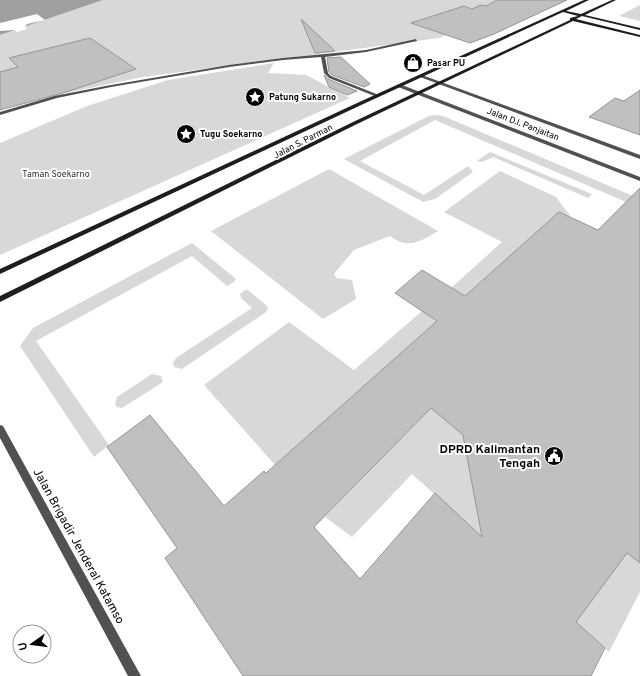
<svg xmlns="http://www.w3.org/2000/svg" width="640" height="676" viewBox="0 0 640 676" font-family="Overpass,sans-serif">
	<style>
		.green { fill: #d8d8d8 }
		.water { fill: #9f9f9f }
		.pier { fill: #fff }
		.building { fill: #c0c0c0; stroke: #959595; fill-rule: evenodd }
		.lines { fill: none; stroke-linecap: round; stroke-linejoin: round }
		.minor { fill: #515151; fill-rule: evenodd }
		.tertiary { fill: #515151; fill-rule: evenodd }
		.secondary { fill: #1e1e1e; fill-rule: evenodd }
		.labels { text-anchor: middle; stroke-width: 4; stroke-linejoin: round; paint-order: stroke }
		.far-poi-label { font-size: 9px; font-weight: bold; fill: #000; stroke: #fff; text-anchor: start }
		.far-street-label { font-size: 9px; fill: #000; stroke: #fff }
		.far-park-label { font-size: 9px; fill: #2f2f2f; stroke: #fff }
		.near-poi-label { font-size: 12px; font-weight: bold; fill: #000; stroke: #fff; text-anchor: end }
		.near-street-label { font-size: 12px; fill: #000; stroke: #fff }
	</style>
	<rect width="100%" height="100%" fill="#fff"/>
	<!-- green -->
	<path class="green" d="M 103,0 L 523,0 L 439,38 L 143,77 L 17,103 L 0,109 L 0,35 Z
		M 640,5 L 640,21 L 619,16 Z
		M 274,63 L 268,73 L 306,75 L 350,98 L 0,255 L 0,143 L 87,106 L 168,80 Z
		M 434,115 L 443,116 L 633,196 L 626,202 L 435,120 L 360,161 L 424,195 L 468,166 L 473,172 L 435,199 L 423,202 L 344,159 L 429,116 Z
		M 490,152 L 592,194 L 588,198 L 493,157 L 482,162 L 477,161 Z
		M 329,169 L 438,231 C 421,241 408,250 390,236 L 354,250 L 334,274 L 336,278 L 352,280 L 356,299 L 323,319 L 211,231 Z
		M 500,171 L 556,197 L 571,217 L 561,213 L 559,216 L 556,215 L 465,296 L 451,288 L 502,242 L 444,212 Z
		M 192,243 L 236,279 L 234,282 L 227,286 L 192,256 L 36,341 L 109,445 L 94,457 L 20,346 L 33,328 Z
		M 245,290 L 248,290 L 266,305 L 268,308 L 266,312 L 182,369 L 174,367 L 173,363 L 176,358 L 252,308 L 241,298 L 240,294 Z
		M 422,311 L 437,321 L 275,465 L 204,385 L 289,322 L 354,370 Z
		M 152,374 L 161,376 L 163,382 L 122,408 L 117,407 L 115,404 L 117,397 Z
		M 431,408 L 463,435 L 471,478 L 605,583 L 627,553 L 640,563 L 640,592 L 609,652 L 412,474 L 352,537 L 325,517 Z"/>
	<!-- water -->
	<path class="water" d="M 0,0 L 103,0 L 0,35 Z"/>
	<!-- pier -->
	<path class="pier" d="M 37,14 L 45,20 L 27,24 L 25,27 L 27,29 L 17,32 L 14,30 L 0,31 L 0,23 Z"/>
	<!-- building -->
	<path class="building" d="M 497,0 L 567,0 L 494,34 L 470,43 L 411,23 L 464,6 L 472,9 L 481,5 L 486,6 Z
		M 301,19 L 335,51 L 315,53 Z
		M 90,38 L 136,69 L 63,93 L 0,110 L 0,72 L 18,67 L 9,58 Z
		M 341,57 L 370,84 L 364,87 L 332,75 L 329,72 L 327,58 Z
		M 324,75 L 328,79 L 357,91 L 347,95 L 329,87 Z
		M 640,90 L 640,135 L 589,117 L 615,98 L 624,101 Z
		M 640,188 L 640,563 L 627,553 L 576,622 L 605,648 L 591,676 L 243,676 L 165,558 L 177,548 L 107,447 L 150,415 L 224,506 L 264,471 L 266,473 L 437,321 L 395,293 L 422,270 L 465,296 L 559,212 L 598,230 ZM 431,408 L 463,435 L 482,537 L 435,493 L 360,579 L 314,527 Z"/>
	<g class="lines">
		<!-- minor -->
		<path class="minor" d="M 416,39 L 417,41 L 366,52 L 325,57 L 328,73 L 331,76 L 379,95 L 379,96 L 377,97 L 329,78 L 324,73 L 321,57 L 283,60 L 229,67 L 111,87 L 57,98 L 0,115 L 0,112 L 54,96 L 111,85 L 229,65 L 283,58 L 366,50 Z"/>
		<!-- tertiary -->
		<path class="tertiary" d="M 420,75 L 422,75 L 640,155 L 640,159 L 420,77 Z
			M 398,85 L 402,85 L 640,177 L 640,181 L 398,87 Z
			M 0,425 L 3,426 L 141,676 L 128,676 L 0,438 Z"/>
		<!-- secondary -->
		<path class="secondary" d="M 584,0 L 589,0 L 566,11 L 581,14 L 612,0 L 616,0 L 585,15 L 640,28 L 640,30 L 582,16 L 576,19 L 640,35 L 640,37 L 573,21 L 357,124 L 0,302 L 0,296 L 353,122 L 570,20 L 570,18 L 578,16 L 563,12 L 359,106 L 0,274 L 0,269 L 355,104 Z"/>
	</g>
	<!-- icons -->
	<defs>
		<symbol id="shop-disc" viewBox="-11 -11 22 22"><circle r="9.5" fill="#000" stroke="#fff"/><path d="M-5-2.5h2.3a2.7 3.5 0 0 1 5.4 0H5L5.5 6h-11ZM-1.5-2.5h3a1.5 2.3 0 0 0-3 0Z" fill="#fff"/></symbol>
		<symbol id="sight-disc" viewBox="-11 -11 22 22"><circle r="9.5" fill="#000" stroke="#fff"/><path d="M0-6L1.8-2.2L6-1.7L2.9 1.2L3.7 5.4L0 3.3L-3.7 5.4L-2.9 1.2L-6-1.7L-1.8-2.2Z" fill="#fff"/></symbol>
		<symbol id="civic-disc" viewBox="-11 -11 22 22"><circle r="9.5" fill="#000" stroke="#fff"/><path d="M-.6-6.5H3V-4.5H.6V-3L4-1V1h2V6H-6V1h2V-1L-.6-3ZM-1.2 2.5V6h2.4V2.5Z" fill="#fff"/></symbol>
	</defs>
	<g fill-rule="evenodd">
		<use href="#shop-disc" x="402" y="52" width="22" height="22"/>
		<use href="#sight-disc" x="244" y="86" width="22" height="22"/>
		<use href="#sight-disc" x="175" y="123" width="22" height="22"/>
		<use href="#civic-disc" x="543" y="445" width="22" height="22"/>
	</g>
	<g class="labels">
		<!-- far-poi labels -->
		<g class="far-poi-label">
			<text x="427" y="66">Pasar PU</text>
			<text x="269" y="100">Patung Sukarno</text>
			<text x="200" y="137">Tugu Soekarno</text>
		</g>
		<!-- far-street labels -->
		<g class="far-street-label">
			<text transform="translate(523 124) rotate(21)" y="3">Jalan D.I. Panjaitan</text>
			<text transform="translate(303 141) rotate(-27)" y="3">Jalan S. Parman</text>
		</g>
		<!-- far-park labels -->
		<g class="far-park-label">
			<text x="56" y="177">Taman Soekarno</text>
		</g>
		<!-- near-poi labels -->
		<g class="near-poi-label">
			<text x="540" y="453">DPRD Kalimantan<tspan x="540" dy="14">Tengah</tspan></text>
		</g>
		<!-- near-street labels -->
		<g class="near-street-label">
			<text transform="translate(79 546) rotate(61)" y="4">Jalan Brigadir Jenderal Katamso</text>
		</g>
	</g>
	<!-- north arrow -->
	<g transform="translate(32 644) rotate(256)"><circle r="19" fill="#ffffff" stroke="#999999"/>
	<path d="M0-3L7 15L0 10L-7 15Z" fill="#000000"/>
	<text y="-6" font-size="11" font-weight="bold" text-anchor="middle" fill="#000000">U</text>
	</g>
</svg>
